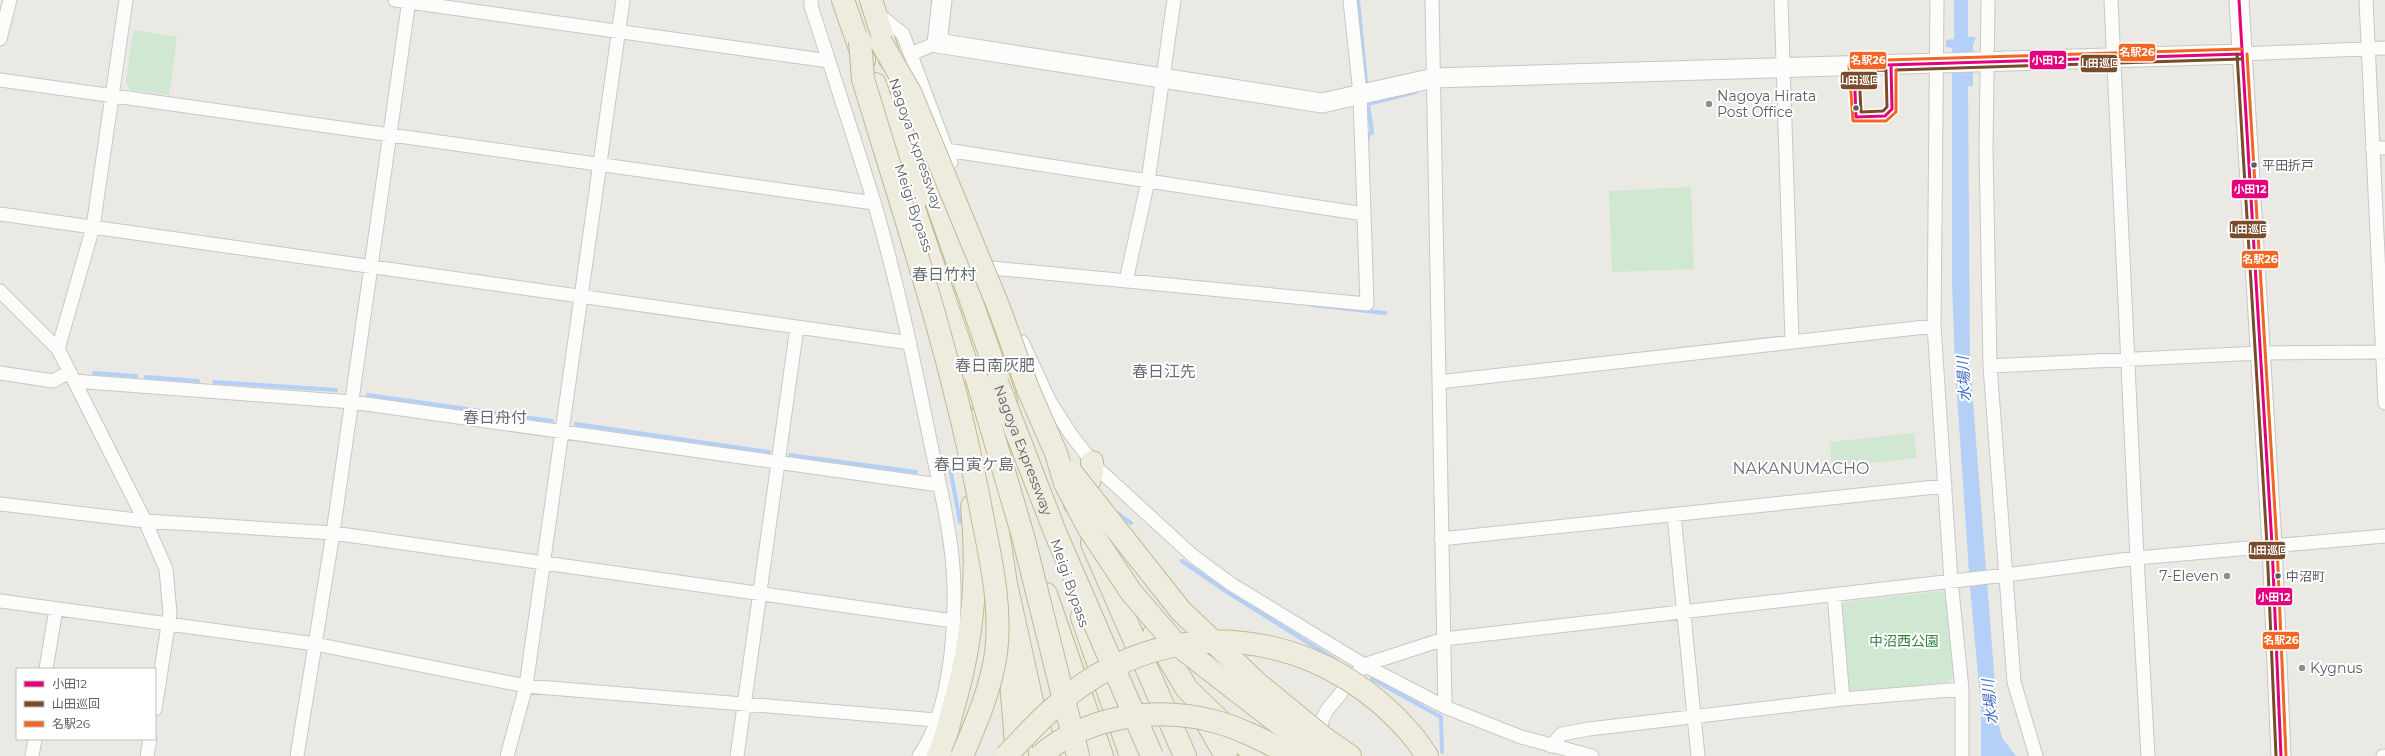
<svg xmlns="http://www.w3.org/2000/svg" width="2385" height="756" viewBox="0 0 2385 756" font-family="Montserrat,'Noto Sans JP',sans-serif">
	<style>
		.green { fill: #d0e7d1 }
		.water { fill: #b5d0f7 }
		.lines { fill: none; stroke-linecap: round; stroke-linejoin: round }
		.stream { stroke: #b5d0f7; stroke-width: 4 }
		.street-casing { stroke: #c7c8c7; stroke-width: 15 }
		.secondary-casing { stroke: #c6c6c6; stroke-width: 21 }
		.highway-casing { stroke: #c1ba90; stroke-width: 24 }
		.street { stroke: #fcfcfb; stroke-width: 13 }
		.secondary { stroke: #fcfcfb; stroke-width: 19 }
		.highway { stroke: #eeecdf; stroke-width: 22 }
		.highway-bridge-casing { stroke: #c1ba90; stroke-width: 24; stroke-linecap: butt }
		.highway-bridge { stroke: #eeecdf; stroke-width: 22 }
		.bus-1-casing { stroke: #fff; stroke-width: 6 }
		.bus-2-casing { stroke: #fff; stroke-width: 6 }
		.bus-3-casing { stroke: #fff; stroke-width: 6 }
		.bus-1 { stroke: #e5007d; stroke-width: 3 }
		.bus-2 { stroke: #7a4b2a; stroke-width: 3 }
		.bus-3 { stroke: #f26522; stroke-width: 3 }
		.poi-dot { fill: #8c8d8f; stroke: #fff; stroke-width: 1.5 }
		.bus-dot { fill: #595c62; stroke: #fff; stroke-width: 1.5 }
		.labels { text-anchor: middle; stroke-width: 4; stroke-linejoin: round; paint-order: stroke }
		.bus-label { font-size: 13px; fill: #595c62; stroke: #fff; text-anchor: start }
		.poi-label { font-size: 14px; fill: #595c62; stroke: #fff; text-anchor: start }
		.street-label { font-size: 14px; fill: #595c62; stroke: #fff }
		.park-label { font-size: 14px; fill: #318141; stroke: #fff }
		.water-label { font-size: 15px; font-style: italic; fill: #3e6bc4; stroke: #fff }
		.quarter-label { font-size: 16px; fill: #6a6d74; stroke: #fff }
		.line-badge { stroke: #fff; stroke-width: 1.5 }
		.badge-label { font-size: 11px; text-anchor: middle; font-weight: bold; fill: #fff }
	</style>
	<rect width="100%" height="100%" fill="#eae9e3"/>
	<!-- green -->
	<path class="green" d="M 133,30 L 177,37 L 169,95 L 130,90 L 126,83 Z
		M 1691,187 L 1694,269 L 1612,272 L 1609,191 Z
		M 1914,433 L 1917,458 L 1832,467 L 1830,442 Z
		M 1943,591 L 1948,595 L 1955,677 L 1948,682 L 1852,693 L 1848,690 L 1841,606 L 1845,602 Z"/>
	<!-- water -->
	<path class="water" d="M 1954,0 L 1968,0 L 1968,37 L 1976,37 L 1973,45 L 1973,86 L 1968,86 L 1970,364 L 1998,723 L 2002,738 L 2016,756 L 1981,756 L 1981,707 L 1970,587 L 1955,366 L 1952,281 L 1952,48 L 1946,47 L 1946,40 L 1954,39 Z"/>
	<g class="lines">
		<!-- stream -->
		<path class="stream" d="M 1358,0 L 1366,82
			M 1368,139 L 1368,134 L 1372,133 L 1368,104 L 1416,92
			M 1312,305 L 1385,313
			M 94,373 L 136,376
			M 146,377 L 198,381
			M 214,382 L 336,390
			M 368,395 L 552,421
			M 576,424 L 769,452
			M 790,455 L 916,472
			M 946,469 L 950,468 L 960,522 L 967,520
			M 1114,511 L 1131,523
			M 1182,561 L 1227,592 L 1337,661
			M 1372,679 L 1441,717 L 1442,752"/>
		<defs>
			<path id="street" d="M 395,0 L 829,61
				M 811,0 L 811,6 C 832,71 854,137 874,202 C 896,277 912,353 928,430 C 938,481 953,534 954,587 C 955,638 949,713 919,756
				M 1432,0 L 1445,707
				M 1781,0 L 1792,341
				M 1937,0 L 1934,326 L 1951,581 L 1962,689 L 1962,756
				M 1988,0 L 1986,149 L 1990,366 L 2014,682 L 2036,756
				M 2111,0 L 2137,558 L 2148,756
				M 2366,0 L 2385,403
				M 877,13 L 903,34 L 951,162
				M 0,39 L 10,0
				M 911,54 L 937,43
				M 2242,54 L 2385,48
				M 0,80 L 874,203
				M 2372,148 L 2385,148
				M 946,150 L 1364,214
				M 0,214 L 910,343
				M 992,268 L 1367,304 L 1360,94 L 1350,0
				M 1126,281 L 1148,181 L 1174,0
				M 0,291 L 58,349 L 145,521 L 166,569 L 170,613 L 155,709
				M 1022,342 L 1050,402 L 1072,436 L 1096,467 L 1193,556 L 1231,584 L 1364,665 L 1445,707 L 1521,737 L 1592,756
				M 58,349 L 93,227 L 126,0
				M 1990,366 L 2260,353 L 2385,352
				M 0,373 L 53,381 L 69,372
				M 74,381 L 352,402 L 939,485
				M 1439,382 L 1934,326
				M 0,504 L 145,521 L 333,533 L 953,621
				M 1674,515 L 1698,756
				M 1441,539 L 1945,486
				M 1834,595 L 1843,699
				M 0,601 L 315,644 L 526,686 L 936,720
				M 46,669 L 56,609
				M 1321,739 L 1322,720 L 1327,710 L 1364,665 L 1444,639 L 2006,575 L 2137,558 L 2385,536
				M 1551,746 L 1562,734 L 1589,729 L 1843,699 L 1962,689
				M 32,756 L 35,739
				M 147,756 L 150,739
				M 297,756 L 333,533 L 409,0
				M 507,756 L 526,686 L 623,0
				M 737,756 L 797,327
				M 2383,756 L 2385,756"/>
			<path id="secondary" d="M 942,0 L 937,43 L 1322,103 L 1434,78 L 2242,54
				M 2239,0 L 2272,545 L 2281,756"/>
			<path id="highway" d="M 843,0 L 864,60
				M 871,0 L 890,59
				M 875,84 L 915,201
				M 902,94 L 930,183 L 1006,400
				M 907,188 L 978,398
				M 981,417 L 1006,584 L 1033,706 L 1047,756
				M 1075,504 C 1084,491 1094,479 1092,462
				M 1092,543 L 1185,756
				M 1046,594 L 1102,756
				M 1082,617 L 1131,756
				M 1154,634 L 1187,689 L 1256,756
				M 1008,644 L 1017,756
				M 1203,716 L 1226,756
				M 1324,738 L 1350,756
				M 1416,740 L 1427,756
				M 938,756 C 945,743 948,727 952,712 C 972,646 979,575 972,506"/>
		</defs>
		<!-- street casing -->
		<use href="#street" class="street-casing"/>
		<!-- secondary casing -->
		<use href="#secondary" class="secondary-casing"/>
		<!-- highway casing -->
		<use href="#highway" class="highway-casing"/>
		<!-- street -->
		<use href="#street" class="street"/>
		<!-- secondary -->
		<use href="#secondary" class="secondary"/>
		<!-- highway -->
		<use href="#highway" class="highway"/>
		<defs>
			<g id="highway-bridge">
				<path d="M 860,41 L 863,79 C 906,221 954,363 981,510 C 990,556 1002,605 996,653 C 991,689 976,723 962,756"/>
				<path d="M 881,42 L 911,94 L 999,308 L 1028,389 L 1056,453 L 1065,483 L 1088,527 L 1131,592 L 1174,642 L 1321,756"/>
				<path d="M 976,376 L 1023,536 L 1078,756"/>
				<path id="s1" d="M 997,382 L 1055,532 L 1152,756"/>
				<path d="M 1071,472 L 1181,611 L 1258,684 L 1324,738"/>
				<path d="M 1006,756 C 1034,726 1061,697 1096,676 C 1206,610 1338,643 1416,740"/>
				<path d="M 1040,756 C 1086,716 1155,706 1213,721 C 1241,728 1268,743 1294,756"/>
			</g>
		</defs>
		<!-- highway-bridge casing -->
		<use href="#highway-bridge" class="highway-bridge-casing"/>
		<!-- highway-bridge -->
		<use href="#highway-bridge" class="highway-bridge"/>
		<defs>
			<path id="bus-1" d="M 2239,0 L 2272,545 L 2281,756
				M 1854,66 L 2242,54
				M 1854,66 L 1856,117 L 1885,116 L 1892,109 L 1891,65"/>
			<path id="bus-2" d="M 2237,54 L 2267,545 L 2276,756
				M 1886,70 L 1887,107 L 1883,111 L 1861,112 L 1859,71 Z
				M 1896,70 L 2242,59"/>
			<path id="bus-3" d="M 2247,54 L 2277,545 L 2286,756
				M 1896,70 L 1896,112 L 1886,121 L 1853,121 L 1849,66 L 1853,61 L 2242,49"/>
		</defs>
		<!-- bus-1 casing -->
		<use href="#bus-1" class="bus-1-casing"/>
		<!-- bus-2 casing -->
		<use href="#bus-2" class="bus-2-casing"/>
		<!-- bus-3 casing -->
		<use href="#bus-3" class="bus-3-casing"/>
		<!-- bus-1 -->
		<use href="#bus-1" class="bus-1"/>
		<!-- bus-2 -->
		<use href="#bus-2" class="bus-2"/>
		<!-- bus-3 -->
		<use href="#bus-3" class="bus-3"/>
	</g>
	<!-- markers -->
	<g class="poi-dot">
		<circle cx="1709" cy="104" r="4"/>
		<circle cx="2227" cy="576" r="4"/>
		<circle cx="2302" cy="668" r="4"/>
	</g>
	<g class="bus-dot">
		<circle cx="1856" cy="108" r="3.5"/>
		<circle cx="2254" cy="165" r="3.5"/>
		<circle cx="2278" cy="576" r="3.5"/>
	</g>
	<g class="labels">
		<!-- bus labels -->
		<g class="bus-label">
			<text x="2262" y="170">平田折戸</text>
			<text x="2286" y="581">中沼町</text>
		</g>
		<!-- poi labels -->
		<g class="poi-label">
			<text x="1717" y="101">Nagoya Hirata<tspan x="1717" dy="16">Post Office</tspan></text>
			<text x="2219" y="581" text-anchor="end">7-Eleven</text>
			<text x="2310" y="673">Kygnus</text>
		</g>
		<!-- street labels -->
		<g class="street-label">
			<text transform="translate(916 144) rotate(71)" y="5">Nagoya Expressway</text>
			<text transform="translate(914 208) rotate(71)" y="5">Meigi Bypass</text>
			<text dy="5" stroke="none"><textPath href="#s1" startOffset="73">Nagoya Expressway</textPath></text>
			<text transform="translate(1070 583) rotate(71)" y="5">Meigi Bypass</text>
		</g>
		<!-- park labels -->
		<g class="park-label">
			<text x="1904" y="646">中沼西公園</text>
		</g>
		<!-- water labels -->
		<g class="water-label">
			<text transform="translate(1964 379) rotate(-93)" y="5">水場川</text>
			<text transform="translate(1990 702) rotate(-95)" y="5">水場川</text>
		</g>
		<!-- quarter labels -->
		<g class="quarter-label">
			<text x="944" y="280">春日竹村</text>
			<text x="995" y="371">春日南灰肥</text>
			<text x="1164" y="377">春日江先</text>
			<text x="495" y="423">春日舟付</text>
			<text x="974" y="470">春日寅ケ島</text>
			<text x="1801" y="474">NAKANUMACHO</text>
		</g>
	</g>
	<g class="line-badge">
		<rect x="2118" y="43" width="38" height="19" rx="4" fill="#f26522"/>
		<rect x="2029" y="50" width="38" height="20" rx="4" fill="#e5007d"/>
		<rect x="1849" y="51" width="38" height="19" rx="4" fill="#f26522"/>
		<rect x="2080" y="54" width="38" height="19" rx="4" fill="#7a4b2a"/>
		<rect x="1840" y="71" width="38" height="19" rx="4" fill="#7a4b2a"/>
		<rect x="2231" y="179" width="38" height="20" rx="4" fill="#e5007d"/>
		<rect x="2229" y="220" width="38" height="19" rx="4" fill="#7a4b2a"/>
		<rect x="2241" y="250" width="38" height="19" rx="4" fill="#f26522"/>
		<rect x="2248" y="541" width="38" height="19" rx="4" fill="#7a4b2a"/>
		<rect x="2255" y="587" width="38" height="19" rx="4" fill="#e5007d"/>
		<rect x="2262" y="631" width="38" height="19" rx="4" fill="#f26522"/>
	</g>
	<g class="badge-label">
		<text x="2137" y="56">名駅26</text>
		<text x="2048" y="64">小田12</text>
		<text x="1868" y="64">名駅26</text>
		<text x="2099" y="67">山田巡回</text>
		<text x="1859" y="84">山田巡回</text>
		<text x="2250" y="193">小田12</text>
		<text x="2248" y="233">山田巡回</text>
		<text x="2260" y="263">名駅26</text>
		<text x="2267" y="554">山田巡回</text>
		<text x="2274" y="601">小田12</text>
		<text x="2281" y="644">名駅26</text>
	</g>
	<!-- legend -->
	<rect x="16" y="668" width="140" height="72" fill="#ffffff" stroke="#bdbec0"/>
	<rect x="24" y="681" width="20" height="6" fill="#e5007d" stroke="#bdbec0"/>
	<text x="52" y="688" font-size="12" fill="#595c62">小田12</text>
	<rect x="24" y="701" width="20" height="6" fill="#7a4b2a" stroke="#bdbec0"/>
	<text x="52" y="708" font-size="12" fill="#595c62">山田巡回</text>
	<rect x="24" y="721" width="20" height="6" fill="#f26522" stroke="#bdbec0"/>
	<text x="52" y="728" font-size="12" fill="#595c62">名駅26</text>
</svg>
